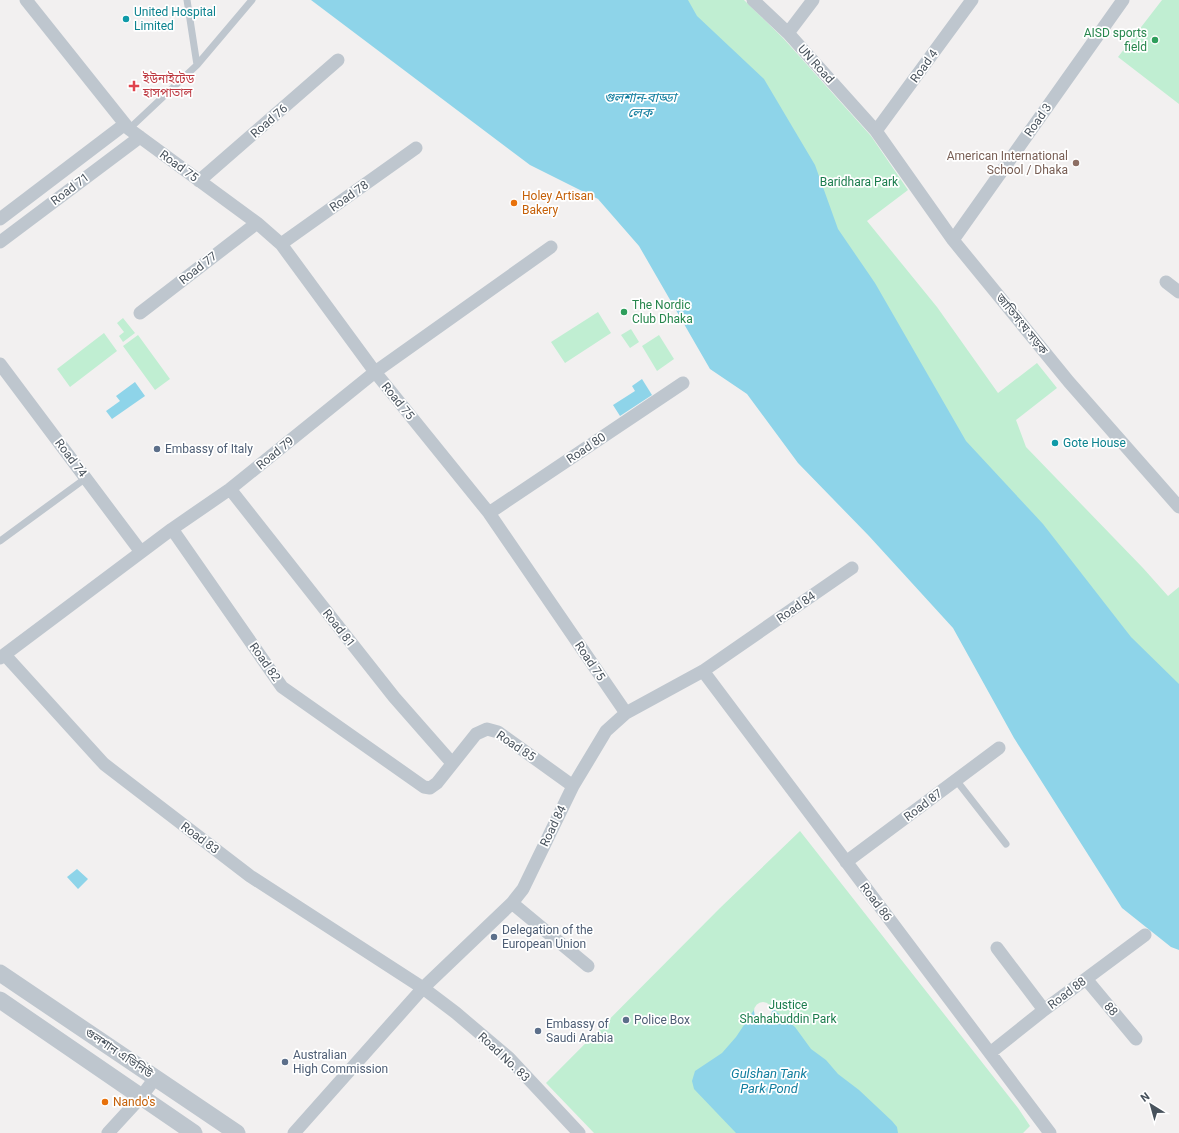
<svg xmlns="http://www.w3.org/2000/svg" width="1179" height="1133" viewBox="0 0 1179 1133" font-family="Roboto,'Noto Sans Bengali',sans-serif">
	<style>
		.green { fill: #c0eed2 }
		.water { fill: #8ed4e9 }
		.pier { fill: #f2f0f0 }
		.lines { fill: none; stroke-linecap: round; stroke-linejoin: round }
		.service { stroke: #bec6ce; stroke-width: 7 }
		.minor { stroke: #bec6ce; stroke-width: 13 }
		.tertiary { stroke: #bec6ce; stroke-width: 17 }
		.culture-dot { fill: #0f9aa8; stroke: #fff; stroke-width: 1.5 }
		.leisure-dot { fill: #2e9e5b; stroke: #fff; stroke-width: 1.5 }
		.health-dot { fill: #e0444e; stroke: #fff; stroke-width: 1.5 }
		.education-dot { fill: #8d6e63; stroke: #fff; stroke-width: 1.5 }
		.food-dot { fill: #e8710a; stroke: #fff; stroke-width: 1.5 }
		.service-dot { fill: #5c6f8a; stroke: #fff; stroke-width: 1.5 }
		.labels { text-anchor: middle; stroke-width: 3.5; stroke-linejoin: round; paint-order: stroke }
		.culture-label { font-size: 12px; fill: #0d838f; stroke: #fff; text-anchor: start }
		.leisure-label { font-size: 12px; fill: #27864d; stroke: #fff; text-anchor: end }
		.street-label { font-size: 12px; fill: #48525c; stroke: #fff }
		.health-label { font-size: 12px; fill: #be3a42; stroke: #fff; text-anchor: start }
		.education-label { font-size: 12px; fill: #785e54; stroke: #fff; text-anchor: end }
		.park-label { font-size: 12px; fill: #1b7c4d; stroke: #fff }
		.food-label { font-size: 12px; fill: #c56008; stroke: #fff; text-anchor: start }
		.service-label { font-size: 12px; fill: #4e5e75; stroke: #fff; text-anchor: start }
		.water-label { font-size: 13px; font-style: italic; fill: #127e9f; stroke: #fff }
	</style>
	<rect width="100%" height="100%" fill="#f2f0f0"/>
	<!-- green -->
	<path class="green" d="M 677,0 L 744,0 L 783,38 L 871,136 L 908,190 L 867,221 L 937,307 L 998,393 L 1037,363 L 1057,388 L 1016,420 L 1026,447 L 1143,568 L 1168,596 L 1179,587 L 1179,688 L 1132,641 L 967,446 L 928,376 Z
		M 1162,0 L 1179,0 L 1179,104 L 1118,57 Z
		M 598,312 L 611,333 L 565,363 L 551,342 Z
		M 123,318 L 135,333 L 123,342 L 119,336 L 124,332 L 117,323 Z
		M 631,329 L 639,342 L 630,348 L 621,335 Z
		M 104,333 L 117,351 L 70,387 L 57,369 Z
		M 138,335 L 170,379 L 155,390 L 123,346 Z
		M 659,335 L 674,359 L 657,371 L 642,346 Z
		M 800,831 L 1018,1108 L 1030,1126 L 1023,1133 L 594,1133 L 546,1083 L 720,908 Z"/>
	<!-- water -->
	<path class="water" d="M 311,0 L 688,0 L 697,16 L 764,79 L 815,165 L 838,229 L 875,283 L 966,441 L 1043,524 L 1131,637 L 1179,684 L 1179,950 L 1171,947 L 1122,908 L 1014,738 L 953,628 L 869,536 L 798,463 L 747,394 L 710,369 L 639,246 L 598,199 L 530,165 Z
		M 642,379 L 652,395 L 620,416 L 613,405 L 635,391 L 632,386 Z
		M 135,382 L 145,396 L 112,419 L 106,411 L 120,401 L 116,396 Z
		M 77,869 L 88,879 L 78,889 L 67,877 Z
		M 767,1004 L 795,1027 L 811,1049 L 826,1060 L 838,1074 L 859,1090 L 892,1121 L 897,1127 L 898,1133 L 736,1133 L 694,1089 L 692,1081 L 695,1071 L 722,1053 L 736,1037 L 756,1007 Z"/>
	<!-- pier -->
	<path class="pier" d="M754 1011a9 9 0 1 1 18 0a9 9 0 1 1-18 0Z"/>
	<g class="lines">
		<!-- service -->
		<path class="service" d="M 187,0 L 197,65 L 252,0
			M 129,129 L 197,65
			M 0,541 L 86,478
			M 956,780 L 1006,844"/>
		<!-- minor -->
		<path class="minor" d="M 26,0 L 129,129 L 257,223 L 281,244 L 375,372 L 489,513 L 626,713
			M 753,0 L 788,33 L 876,131 L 953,240 L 1069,382 L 1179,507
			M 788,33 L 813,0
			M 876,131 L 972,0
			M 199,181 L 338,60
			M 0,219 L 125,124
			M 953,240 L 1123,0
			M 0,242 L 140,137
			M 281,244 L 416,148
			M 1166,282 L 1179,292
			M 140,313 L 257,223
			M 0,364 L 141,552
			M 230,489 L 394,697 L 452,763
			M 489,513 L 683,383
			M 172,529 L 282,687 L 424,787 L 430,788 L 437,783 L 476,734 L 487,729 L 498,732 L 573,786
			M 5,655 L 104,764 L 250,876 L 423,988 L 456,1013 L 509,1058 L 579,1133
			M 0,658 L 172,529 L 230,489 L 375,372 L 551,247
			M 703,671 L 1050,1133
			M 846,862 L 999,748
			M 512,903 L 588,966
			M 997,948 L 1044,1010
			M 1086,979 L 1136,1039
			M 990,1053 L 1044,1010 L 1145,935
			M 108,1133 L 141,1097 L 156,1077
			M 294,1133 L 423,988 L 512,903 L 523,889 L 573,786 L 606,731 L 626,713 L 703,671 L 852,568"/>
		<!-- tertiary -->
		<path class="tertiary" d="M 0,973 L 237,1133
			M 0,1000 L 194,1133"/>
	</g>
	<!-- markers -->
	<g class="culture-dot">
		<circle cx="126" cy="19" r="4"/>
		<circle cx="1055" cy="443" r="4"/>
	</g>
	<g class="leisure-dot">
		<circle cx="1155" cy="40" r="4"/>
		<circle cx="624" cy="312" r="4"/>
	</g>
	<path class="health-dot" d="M132 80h4v4h4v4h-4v4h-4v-4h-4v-4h4z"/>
	<circle class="education-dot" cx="1076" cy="163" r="4"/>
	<g class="food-dot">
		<circle cx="514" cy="203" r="4"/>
		<circle cx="105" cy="1102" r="4"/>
	</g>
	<g class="service-dot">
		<circle cx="157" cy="449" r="4"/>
		<circle cx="494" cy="937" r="4"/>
		<circle cx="626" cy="1020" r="4"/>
		<circle cx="538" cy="1031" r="4"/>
		<circle cx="285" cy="1062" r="4"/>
	</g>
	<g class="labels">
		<!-- culture labels -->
		<g class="culture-label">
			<text x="134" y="16">United Hospital<tspan x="134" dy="14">Limited</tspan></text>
			<text x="1063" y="447">Gote House</text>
		</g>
		<!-- leisure labels -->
		<g class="leisure-label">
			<text x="1147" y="37">AISD sports<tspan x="1147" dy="14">field</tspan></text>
			<text x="632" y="309" text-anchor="start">The Nordic<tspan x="632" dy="14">Club Dhaka</tspan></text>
		</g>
		<!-- street labels -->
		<g class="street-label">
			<text transform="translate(816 64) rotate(48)" y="4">UN Road</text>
			<text transform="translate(924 66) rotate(-54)" y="4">Road 4</text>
			<text transform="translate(1038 120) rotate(-55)" y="4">Road 3</text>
			<text transform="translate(269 121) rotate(-41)" y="4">Road 76</text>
			<text transform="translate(179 166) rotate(36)" y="4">Road 75</text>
			<text transform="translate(70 189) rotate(-37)" y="4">Road 71</text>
			<text transform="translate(349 196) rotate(-35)" y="4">Road 78</text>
			<text transform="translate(198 268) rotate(-38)" y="4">Road 77</text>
			<text transform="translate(1022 324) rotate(51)" y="4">জাতিসংঘ সড়ক</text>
			<text transform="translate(398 401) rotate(51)" y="4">Road 75</text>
			<text transform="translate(586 448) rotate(-34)" y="4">Road 80</text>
			<text transform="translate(275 453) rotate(-39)" y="4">Road 79</text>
			<text transform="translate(71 458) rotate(53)" y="4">Road 74</text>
			<text transform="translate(796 607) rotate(-35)" y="4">Road 84</text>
			<text transform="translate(339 628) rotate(52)" y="4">Road 81</text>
			<text transform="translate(590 661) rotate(56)" y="4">Road 75</text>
			<text transform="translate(265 662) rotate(55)" y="4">Road 82</text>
			<text transform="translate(516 746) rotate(34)" y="4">Road 85</text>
			<text transform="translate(923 805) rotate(-37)" y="4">Road 87</text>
			<text transform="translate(553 826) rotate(-64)" y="4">Road 84</text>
			<text transform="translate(200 838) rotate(37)" y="4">Road 83</text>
			<text transform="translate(876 902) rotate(53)" y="4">Road 86</text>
			<text transform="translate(1067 993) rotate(-37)" y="4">Road 88</text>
			<text transform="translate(1111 1009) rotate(50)" y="4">88</text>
			<text transform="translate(119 1053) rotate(34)" y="4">গুলশান এভিনিউ</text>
			<text transform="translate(504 1057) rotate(43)" y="4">Road No. 83</text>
		</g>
		<!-- health labels -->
		<g class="health-label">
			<text x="143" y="83">ইউনাইটেড<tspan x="143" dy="14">হাসপাতাল</tspan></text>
		</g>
		<!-- education labels -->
		<g class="education-label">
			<text x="1068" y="160">American International<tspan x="1068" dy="14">School / Dhaka</tspan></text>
		</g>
		<!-- park labels -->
		<g class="park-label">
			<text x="859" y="186">Baridhara Park</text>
			<text x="788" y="1009">Justice<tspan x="788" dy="14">Shahabuddin Park</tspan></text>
		</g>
		<!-- food labels -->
		<g class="food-label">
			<text x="522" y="200">Holey Artisan<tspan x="522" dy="14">Bakery</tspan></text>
			<text x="113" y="1106">Nando's</text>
		</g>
		<!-- service labels -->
		<g class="service-label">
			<text x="165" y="453">Embassy of Italy</text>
			<text x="502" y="934">Delegation of the<tspan x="502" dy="14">European Union</tspan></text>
			<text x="634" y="1024">Police Box</text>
			<text x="546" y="1028">Embassy of<tspan x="546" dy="14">Saudi Arabia</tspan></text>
			<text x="293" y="1059">Australian<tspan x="293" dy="14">High Commission</tspan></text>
		</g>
		<!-- water labels -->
		<g class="water-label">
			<text x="640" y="102">গুলশান-বাড্ডা<tspan x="640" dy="15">লেক</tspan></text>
			<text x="769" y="1078">Gulshan Tank<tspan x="769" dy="15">Park Pond</tspan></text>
		</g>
	</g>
	<!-- north arrow -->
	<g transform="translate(1151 1105) rotate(323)" stroke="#ffffff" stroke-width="3" paint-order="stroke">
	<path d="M0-3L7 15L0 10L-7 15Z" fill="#48525c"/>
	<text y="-6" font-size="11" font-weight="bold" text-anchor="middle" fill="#48525c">N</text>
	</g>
</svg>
